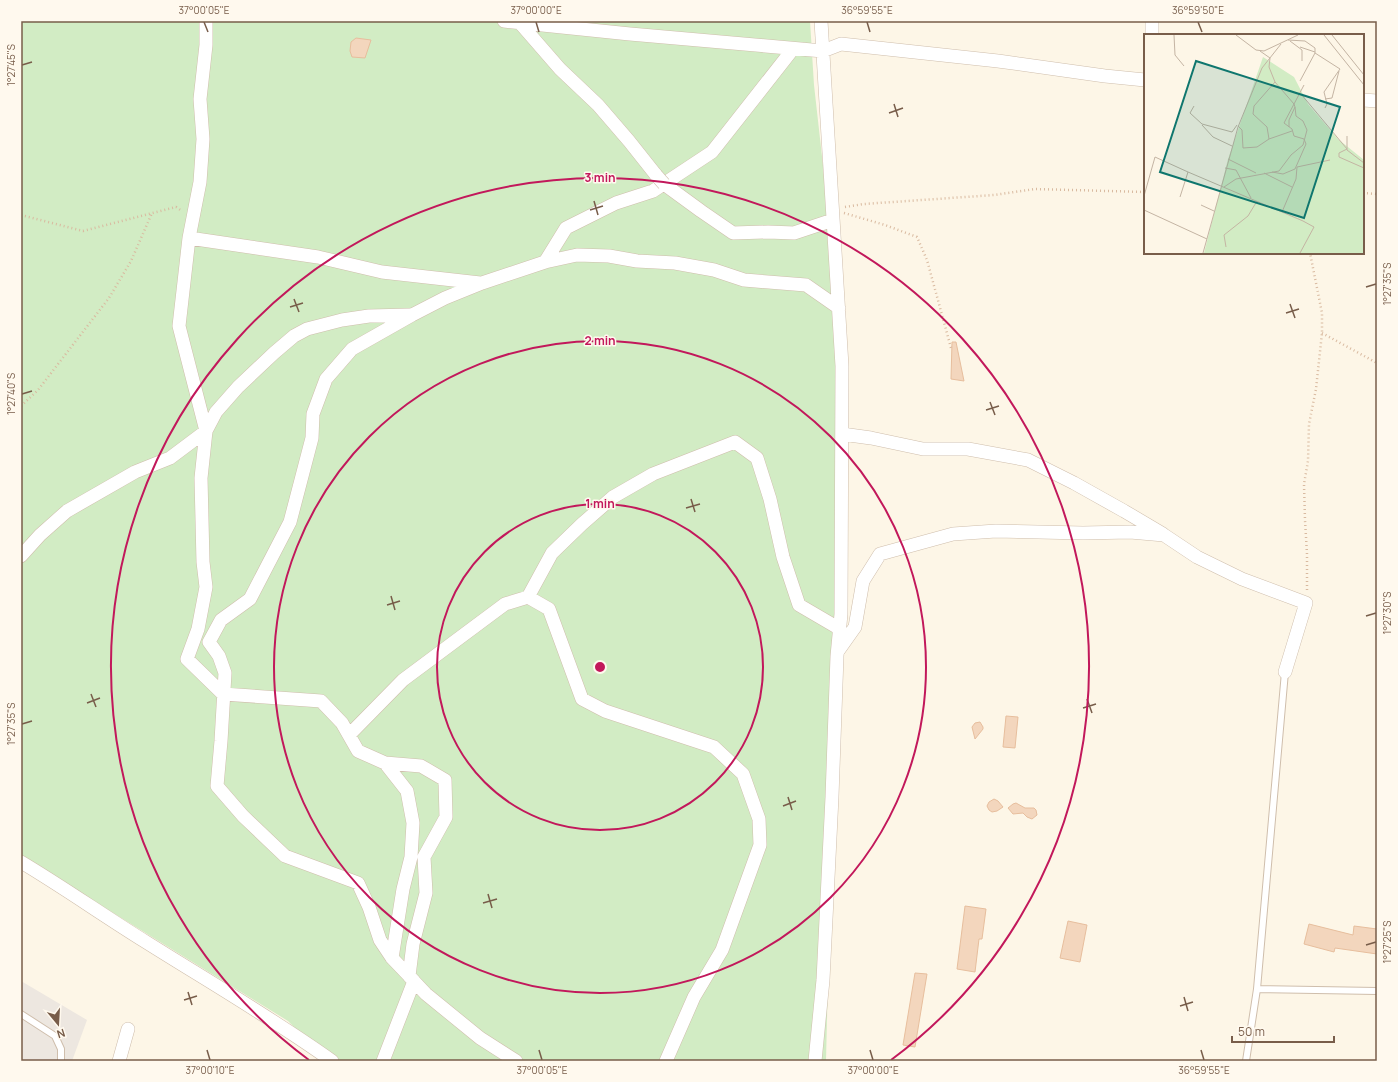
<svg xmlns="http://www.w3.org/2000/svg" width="1398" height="1082" viewBox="0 0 1398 1082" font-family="Manrope,sans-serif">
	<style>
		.industrial { fill: #ede7e0 }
		.green { fill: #d2ecc4 }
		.building { fill: #f3d6bd; stroke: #e7be9d }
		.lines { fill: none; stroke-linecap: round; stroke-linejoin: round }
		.lane-casing { stroke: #cfbeac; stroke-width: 8 }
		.street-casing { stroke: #cfbeac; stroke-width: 14 }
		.path { stroke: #d9baa0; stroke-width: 2.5; stroke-dasharray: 1 3; stroke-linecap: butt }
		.lane { stroke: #fff; stroke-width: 6 }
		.street { stroke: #fff; stroke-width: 13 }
		.street-bridge-casing { stroke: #cfbeac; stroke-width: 14; stroke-linecap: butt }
		.street-bridge { stroke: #fff; stroke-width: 13 }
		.ticks { fill: none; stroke: #785d4a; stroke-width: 1.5 }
		.ring { fill: none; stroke: #c2185b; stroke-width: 2 }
		.inset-road { fill: none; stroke: #c4b4a3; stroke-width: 1 }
		.view { fill: #0f766e; fill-opacity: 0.15; stroke: #0f766e; stroke-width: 2 }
		.inset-edge { fill: none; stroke: #785d4a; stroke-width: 2 }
		.centre { fill: #c2185b; stroke: #fff9ee; stroke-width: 2 }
		.ring-label { font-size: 12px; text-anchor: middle; font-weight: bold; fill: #c2185b; stroke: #fff9ee; stroke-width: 3; stroke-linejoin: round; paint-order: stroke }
		.neatline { fill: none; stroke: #785d4a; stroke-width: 1.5 }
		.ticks-label { font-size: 10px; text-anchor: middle; fill: #785d4a }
	</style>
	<rect width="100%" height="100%" fill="#fdf6e7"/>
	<!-- industrial -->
	<path class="industrial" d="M 21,981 L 87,1020 L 72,1061 L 21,1061 Z"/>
	<!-- green -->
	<path class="green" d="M 21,21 L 810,21 L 814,85 L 839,308 L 838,565 L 826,1061 L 328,1061 L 288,1021 L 21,856 Z"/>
	<!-- building -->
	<path class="building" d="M 356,38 L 371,40 L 365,58 L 352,57 L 350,51 L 351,42 Z
		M 952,342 L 956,342 L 964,381 L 951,379 Z
		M 1006,716 L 1018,717 L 1015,748 L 1003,747 Z
		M 980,722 L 983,727 L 983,729 L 975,739 L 972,727 L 975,723 Z
		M 994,799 L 998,801 L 1003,807 L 997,811 L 992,812 L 989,810 L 987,806 L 989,802 Z
		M 1016,803 L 1025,808 L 1034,808 L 1036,810 L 1037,815 L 1032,819 L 1027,817 L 1023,813 L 1013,814 L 1008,808 L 1013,804 Z
		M 965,906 L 986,909 L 982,939 L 979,939 L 975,972 L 957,969 Z
		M 1068,921 L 1087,925 L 1080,962 L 1060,958 Z
		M 1309,924 L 1353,935 L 1354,926 L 1377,929 L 1377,954 L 1335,948 L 1334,952 L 1304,944 Z
		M 915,973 L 927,974 L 915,1047 L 903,1045 Z"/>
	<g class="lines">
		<defs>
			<path id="lane" d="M 1257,989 L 1377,991
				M 21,1014 L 55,1036 L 61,1049 L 61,1061
				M 1246,1061 L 1257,989 L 1285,672"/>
			<path id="street" d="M 504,21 L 630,34 L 823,51 L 841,44 L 998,61 L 1105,76 L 1145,80
				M 520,23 L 560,69 L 598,105 L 629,141 L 656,175
				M 1152,35 L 1152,21
				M 1363,100 L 1377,101
				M 664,184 L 701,211 L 733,233 L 768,232 L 794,233 L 833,220
				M 189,238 L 318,257 L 382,272 L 480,283
				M 545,262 L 577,255 L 609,256 L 637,261 L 675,263 L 714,270 L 744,280 L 806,285 L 839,308
				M 410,315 L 369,316 L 342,320 L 307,329 L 294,336 L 274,353 L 238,387 L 216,412 L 206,431 L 201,478 L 203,562 L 206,587 L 198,629 L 187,659 L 223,694 L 321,701 L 342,723 L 358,751 L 385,763 L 421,766 L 445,780 L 446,817 L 424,857 L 426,893 L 413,944 L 409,976 L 426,994 L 480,1038 L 516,1061
				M 842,434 L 871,438 L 923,449 L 968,449 L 1028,460 L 1074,483 L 1124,511 L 1163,534
				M 21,556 L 40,535 L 67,511 L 135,472 L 170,458 L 206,431 L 179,326 L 189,238 L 200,182 L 203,139 L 200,99 L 206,45 L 206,21
				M 528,597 L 552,553 L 582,524 L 613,497 L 653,474 L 735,442 L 757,458 L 770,499 L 783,557 L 799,605 L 840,629
				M 838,651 L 855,627 L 863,581 L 880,554 L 953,534 L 996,531 L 1083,533 L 1130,532 L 1164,535 L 1197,557 L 1242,579 L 1306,603 L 1285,672
				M 349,735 L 403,680 L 505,604 L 528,597 L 549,609 L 582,699 L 605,711 L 714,747 L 743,774 L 759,819 L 760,845 L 722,950 L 694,997 L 666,1061
				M 21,862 C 63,887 104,916 146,942 C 208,981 272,1018 332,1061
				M 392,958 L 380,940 L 369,907 L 358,883 L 285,856 L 243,816 L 217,786 L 221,741 L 225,673 L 219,656 L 209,642 L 221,620 L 250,599 L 290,522 L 312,438 L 313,414 L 326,379 L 352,349 L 412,315 L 445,298 L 482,283 L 545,262 L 566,228 L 616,203 L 653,191 L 712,152 L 793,49
				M 119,1061 L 128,1029
				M 383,1061 L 414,981 L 392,958 L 403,889 L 411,857 L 413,823 L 407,791 L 385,763
				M 815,1061 L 823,980 L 832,797 L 837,656 L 841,614 L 842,366 L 821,21"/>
		</defs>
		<!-- lane casing -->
		<use href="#lane" class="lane-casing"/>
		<!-- street casing -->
		<use href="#street" class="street-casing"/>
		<!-- path -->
		<path class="path" d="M 1363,193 L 1377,194
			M 845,207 L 864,204 L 994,195 L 1035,189 L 1145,192
			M 844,213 L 885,225 L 917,237 L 927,260 L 951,348
			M 21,215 L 83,231 L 176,207 L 182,211
			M 1322,333 L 1377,363
			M 21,406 L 38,390 L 109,298 L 131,261 L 152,213
			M 1307,590 L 1307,554 L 1305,520 L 1304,484 L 1308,461 L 1309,424 L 1316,389 L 1322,333 L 1322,313 L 1310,253"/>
		<!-- lane -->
		<use href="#lane" class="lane"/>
		<!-- street -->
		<use href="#street" class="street"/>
		<defs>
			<path id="street-bridge" d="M 656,175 L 664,184"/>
		</defs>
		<!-- street-bridge casing -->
		<use href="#street-bridge" class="street-bridge-casing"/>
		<!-- street-bridge -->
		<use href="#street-bridge" class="street-bridge"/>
	</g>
	<!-- ticks -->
	<path class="ticks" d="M 204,22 L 208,32M 536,22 L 539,32M 867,22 L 870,32M 1198,22 L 1202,32M 22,65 L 32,62M 894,104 L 898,117M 889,113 L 903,108M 594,201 L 598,215M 590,210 L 603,206M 1366,287 L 1376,284M 294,299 L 299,312M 1290,304 L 1295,318M 290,307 L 303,303M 1286,313 L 1299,309M 22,394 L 32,391M 990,402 L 995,415M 986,410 L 999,406M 691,499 L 695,512M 686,508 L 700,504M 391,596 L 395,610M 387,605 L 400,601M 1366,616 L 1376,613M 91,694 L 96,707M 1087,699 L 1092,713M 87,703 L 100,698M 1083,708 L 1096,704M 22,724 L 32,721M 788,797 L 792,810M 783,806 L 796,801M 488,894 L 492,908M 483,903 L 497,899M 1366,945 L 1376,942M 188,992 L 192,1005M 1184,997 L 1188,1011M 184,1000 L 197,996M 1180,1006 L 1193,1002M 207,1050 L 210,1060M 539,1050 L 542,1060M 870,1050 L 873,1060M 1201,1050 L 1204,1060"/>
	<!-- distance rings -->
	<g class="ring">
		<circle cx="600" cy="667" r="163"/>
		<circle cx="600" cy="667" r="326"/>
		<path d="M309 1060A489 489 0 1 1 891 1060"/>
	</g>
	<!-- overview -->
	<g transform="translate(1144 34)">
		<rect width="220" height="220" fill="#fdf6e7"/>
		<path d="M 119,23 L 150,43 L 164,70 L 194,105 L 220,126 L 220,219 L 60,219 L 84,125 Z" fill="#d2ecc4"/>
		<path class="inset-road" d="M 30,1 L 31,21 L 40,32M 92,1 L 112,16 L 120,17 L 154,1M 180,1 L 220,51M 188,1 L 220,41M 144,6 L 161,7 L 171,14 L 171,19 L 156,47M 146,7 L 158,16 L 158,27M 156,13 L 171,18M 116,17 L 126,24 L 125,33 L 131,48 L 150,70 L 140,89 L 148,95 L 150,102 L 160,105 L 162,110 L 151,135 L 139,140 L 128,138M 171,19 L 196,35 L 180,58 L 183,70 L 181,74M 131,48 L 110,72 L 109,80 L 123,93 L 125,105 L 148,97M 157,60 L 203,115 L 195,119 L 195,123 L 220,134M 181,65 L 188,64 L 195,37M 50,72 L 46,79 L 58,90 L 88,98 L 93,91M 58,91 L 69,103 L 88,112M 94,92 L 98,96 L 99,114 L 113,113 L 125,105M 145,93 L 145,86 L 151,73 L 150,70 L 160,51M 203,102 L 203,116 L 220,129M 84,125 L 112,139M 81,134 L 92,136 L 107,164M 120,139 L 148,153M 80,153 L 92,145 L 135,137 L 147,121 L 159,111 L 163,96 L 159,87 L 152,82 L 151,73M 0,162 L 11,123 L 44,138M 36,163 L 44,138 L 159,187 L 170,193 L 156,219M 57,171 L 70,177M 0,176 L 63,205M 138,178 L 152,145 L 153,133 L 186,126M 82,213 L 80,201 L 104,182 L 113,167M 59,219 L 94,93 L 118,34 L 137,10"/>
		<path class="view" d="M 52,27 L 196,73 L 160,184 L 16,138 Z"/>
		<rect width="220" height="220" class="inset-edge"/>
	</g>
	<circle cx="600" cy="667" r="6" class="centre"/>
	<g class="ring-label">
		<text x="600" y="182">3 min</text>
		<text x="600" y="345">2 min</text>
		<text x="600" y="508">1 min</text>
	</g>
	<!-- border -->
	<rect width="1398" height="1082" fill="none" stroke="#fff9ee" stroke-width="44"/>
	<!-- north arrow -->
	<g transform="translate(58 1024) rotate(162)" stroke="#fff9ee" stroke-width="3" paint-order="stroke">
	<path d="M0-3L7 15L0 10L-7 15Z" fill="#785d4a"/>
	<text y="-6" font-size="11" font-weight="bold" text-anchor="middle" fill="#785d4a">N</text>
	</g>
	<!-- scale -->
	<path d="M1232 1036v6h102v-6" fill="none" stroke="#785d4a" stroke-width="2"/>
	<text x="1238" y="1036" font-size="12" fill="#785d4a" stroke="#fff9ee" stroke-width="3" paint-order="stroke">50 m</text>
	<rect x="22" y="22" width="1354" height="1038" class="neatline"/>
	<g class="ticks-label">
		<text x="204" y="14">37°00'05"E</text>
		<text x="536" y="14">37°00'00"E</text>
		<text x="867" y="14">36°59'55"E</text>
		<text x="1198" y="14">36°59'50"E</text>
		<text transform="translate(11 65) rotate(-90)" y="4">1°27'45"S</text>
		<text transform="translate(1387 284) rotate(-90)" y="4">1°27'35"S</text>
		<text transform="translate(11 394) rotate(-90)" y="4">1°27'40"S</text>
		<text transform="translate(1387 613) rotate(-90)" y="4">1°27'30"S</text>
		<text transform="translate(11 724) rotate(-90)" y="4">1°27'35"S</text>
		<text transform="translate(1387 942) rotate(-90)" y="4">1°27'25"S</text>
		<text x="210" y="1074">37°00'10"E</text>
		<text x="542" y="1074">37°00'05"E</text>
		<text x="873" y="1074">37°00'00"E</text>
		<text x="1204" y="1074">36°59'55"E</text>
	</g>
</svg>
